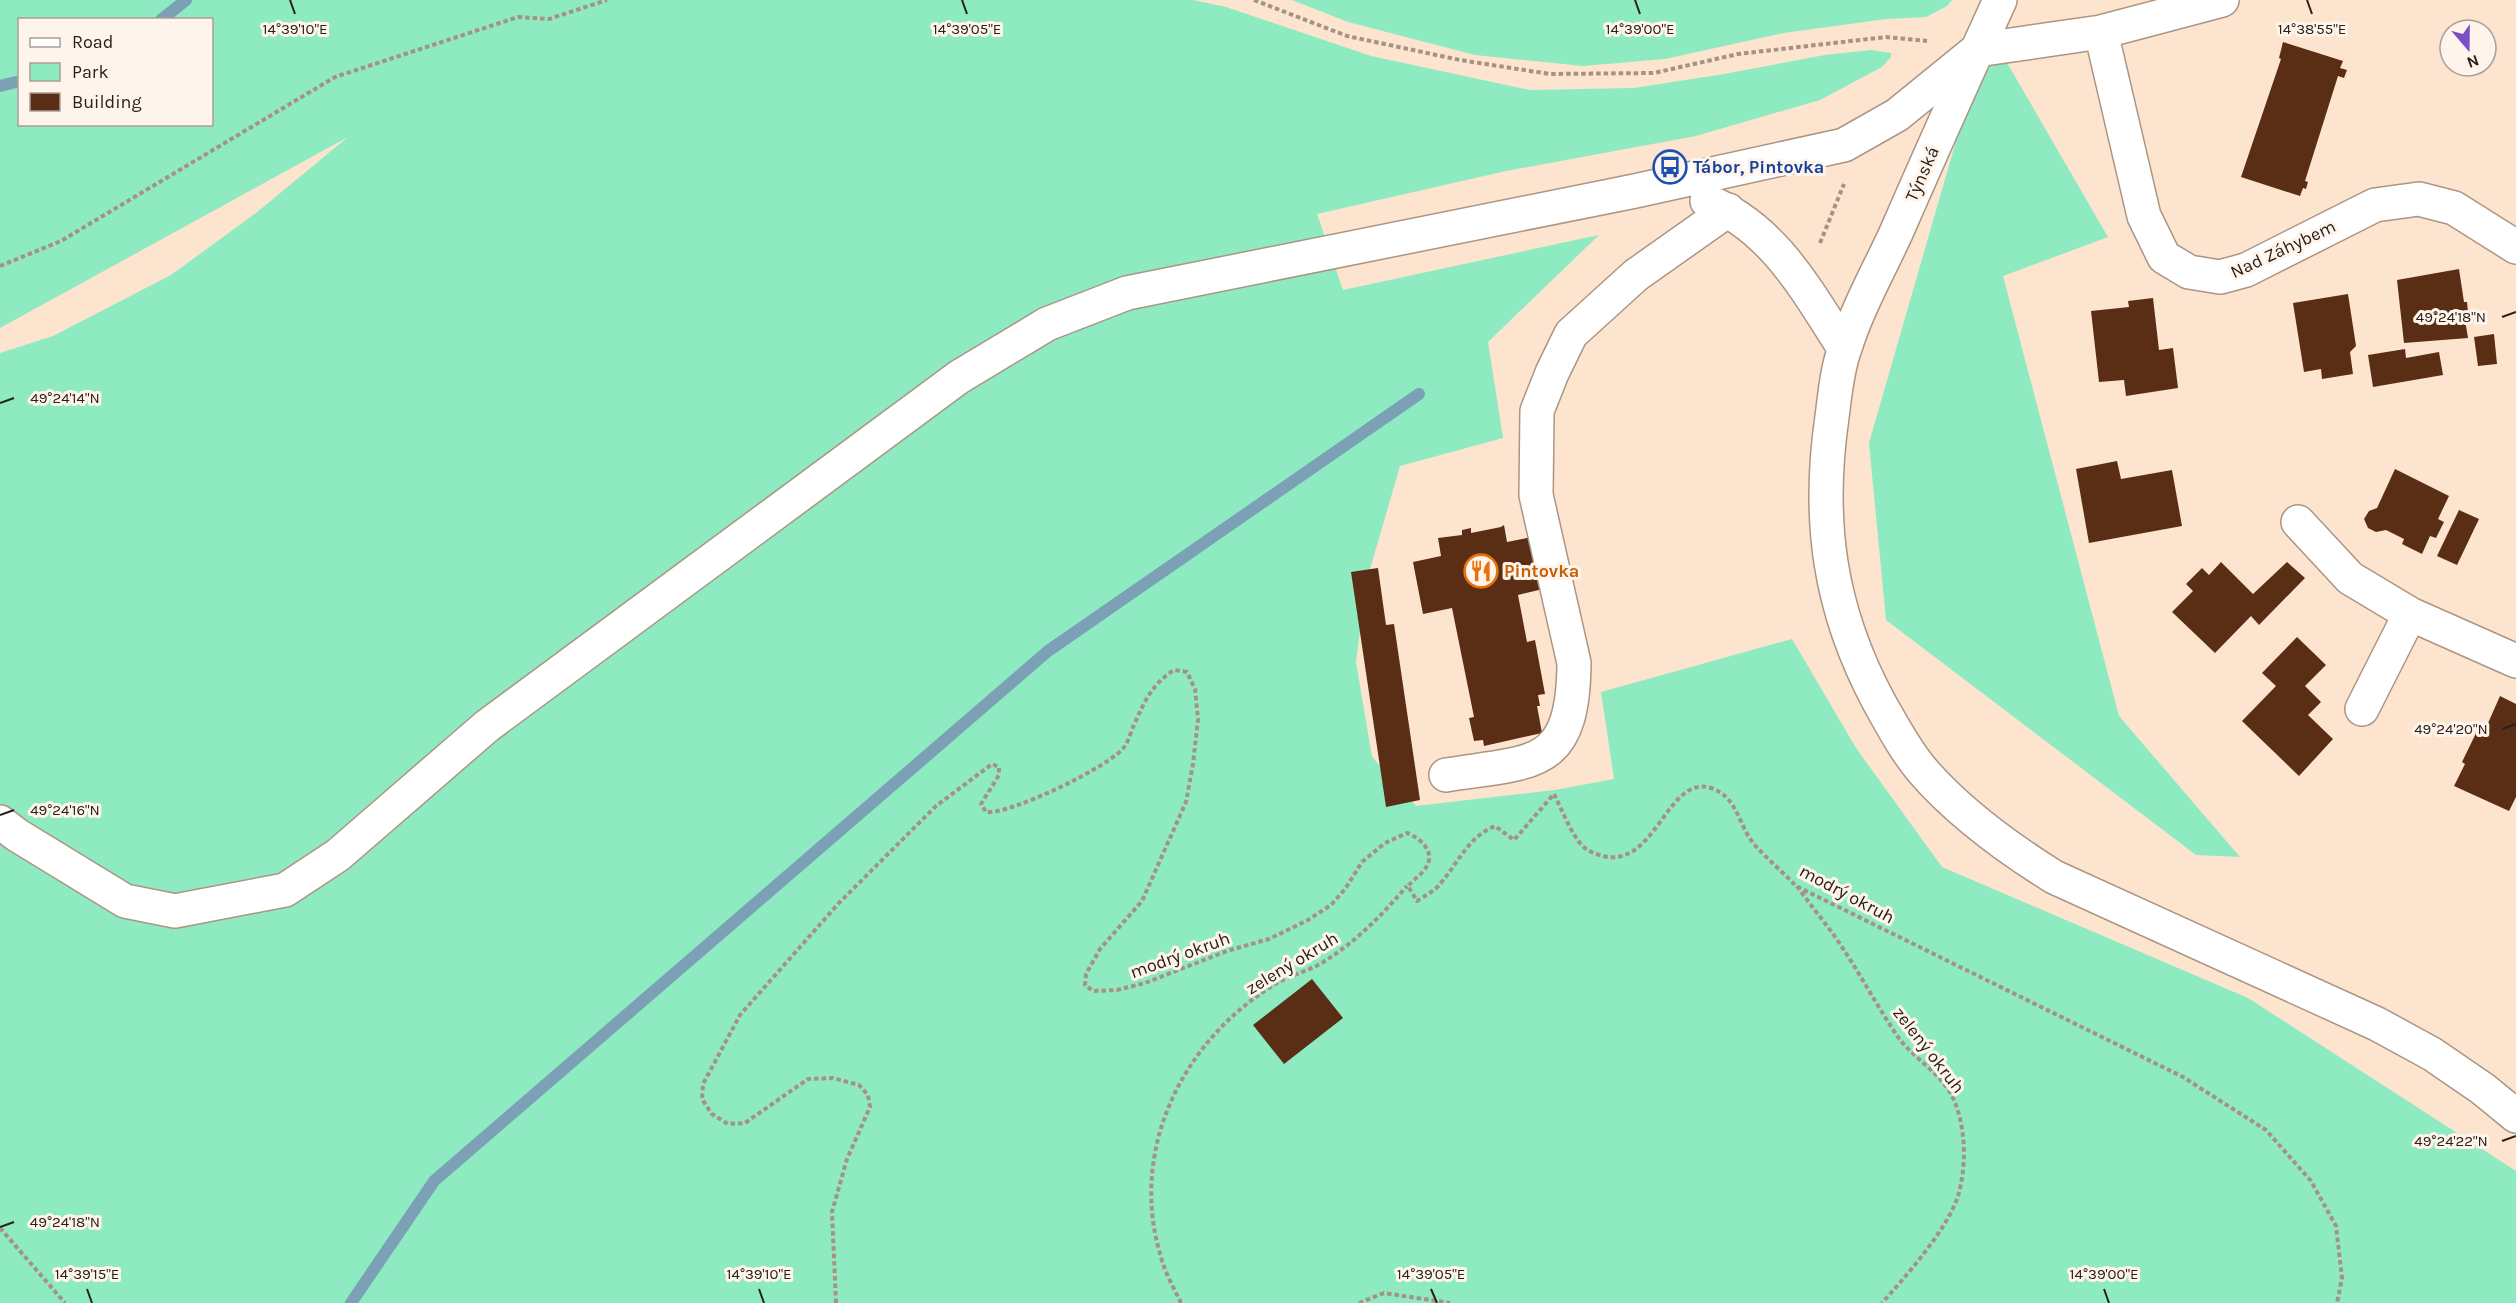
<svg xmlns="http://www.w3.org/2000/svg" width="2516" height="1303" viewBox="0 0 2516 1303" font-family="Karla,sans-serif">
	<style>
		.green { fill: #8eeac1; fill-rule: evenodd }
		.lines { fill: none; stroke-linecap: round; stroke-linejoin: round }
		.stream { stroke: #7ca1b7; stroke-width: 12 }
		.building { fill: #5a2e14 }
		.minor-casing { stroke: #ac9582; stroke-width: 36 }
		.major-casing { stroke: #ac9582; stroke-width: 36 }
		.path { stroke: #a59283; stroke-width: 4; stroke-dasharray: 4.5 3; stroke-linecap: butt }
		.minor { stroke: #fff; stroke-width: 33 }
		.major { stroke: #fff; stroke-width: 33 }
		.ticks { fill: none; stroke: #292019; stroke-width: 2 }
		.labels { text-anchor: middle; stroke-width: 6; stroke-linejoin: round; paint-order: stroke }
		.transit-label { font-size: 18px; font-weight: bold; fill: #164399; stroke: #fef4ec; text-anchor: start }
		.street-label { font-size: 18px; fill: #292019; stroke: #fef4ec }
		.food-label { font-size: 18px; font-weight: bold; fill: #c56008; stroke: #fef4ec; text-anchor: start }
		.ticks-label { font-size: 15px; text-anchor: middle; fill: #292019; stroke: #fef4ec; stroke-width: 6; stroke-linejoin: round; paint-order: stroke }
	</style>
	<rect width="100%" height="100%" fill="#fde4cf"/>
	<!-- green -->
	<path class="green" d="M 0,0 L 1193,0 L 1226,7 L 1371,56 L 1530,90 L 1634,88 L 1724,74 L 1825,55 L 1871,50 L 1891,53 L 1891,57 L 1882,67 L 1820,100 L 1696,136 L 1506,171 L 1317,214 L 1343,290 L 1599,235 L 1488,342 L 1503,438 L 1400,466 L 1366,583 L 1356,662 L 1372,757 L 1416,806 L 1555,790 L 1614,779 L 1601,692 L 1792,639 L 1856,748 L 1942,867 L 2248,998 L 2516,1171 L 2516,1303 L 0,1303 L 0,353 L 53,336 L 171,275 L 256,213 L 348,137 L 0,328 ZM 20,20 L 212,20 L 212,124 L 20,124 Z
		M 1292,0 L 1952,0 L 1947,6 L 1926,17 L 1886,19 L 1784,33 L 1665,59 L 1583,66 L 1475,55 L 1348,22 Z
		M 1988,30 L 2108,237 L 2003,276 L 2119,716 L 2240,857 L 2196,855 L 1886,620 L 1869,443 Z"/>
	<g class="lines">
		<!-- stream -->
		<path class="stream" d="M 161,20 L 186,0
			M 0,86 L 20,81
			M 351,1303 L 434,1181 L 1048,651 L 1419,394"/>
	</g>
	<!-- building -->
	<path class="building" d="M 2283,42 L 2343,61 L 2340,68 L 2347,70 L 2344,78 L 2338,76 L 2305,181 L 2308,182 L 2306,189 L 2303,188 L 2300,196 L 2241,177 L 2281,59 L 2279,58 Z
		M 2459,269 L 2464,302 L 2467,302 L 2468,312 L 2466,312 L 2465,320 L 2468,338 L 2404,343 L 2397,280 Z
		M 2348,294 L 2356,346 L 2350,352 L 2353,374 L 2322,379 L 2321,369 L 2304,372 L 2293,303 Z
		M 2153,298 L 2159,350 L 2173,348 L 2178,388 L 2126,396 L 2124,380 L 2099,382 L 2091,311 L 2129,307 L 2128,301 Z
		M 2494,334 L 2497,364 L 2478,366 L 2474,337 Z
		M 2405,349 L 2406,358 L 2439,352 L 2443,375 L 2373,387 L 2368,355 Z
		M 2117,461 L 2121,479 L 2172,470 L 2182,526 L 2089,543 L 2076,469 Z
		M 2395,469 L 2449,496 L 2438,519 L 2444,522 L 2436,538 L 2430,536 L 2422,554 L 2402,544 L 2404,539 L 2386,530 L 2376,532 L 2368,528 L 2364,519 L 2369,511 L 2377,508 Z
		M 2459,510 L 2479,519 L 2457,565 L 2437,556 Z
		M 1504,525 L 1507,542 L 1532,537 L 1543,589 L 1518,595 L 1527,642 L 1535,640 L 1545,694 L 1538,695 L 1540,706 L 1537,706 L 1542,733 L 1484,746 L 1483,740 L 1474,741 L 1469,718 L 1474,717 L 1452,608 L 1423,614 L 1413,562 L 1441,556 L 1438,538 L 1462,535 L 1462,530 L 1471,528 L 1471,533 L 1501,527 Z
		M 2221,562 L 2253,594 L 2287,562 L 2305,578 L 2259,625 L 2251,616 L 2215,653 L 2172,612 L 2193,591 L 2186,584 L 2202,568 L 2209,575 Z
		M 1378,568 L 1386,625 L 1394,624 L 1420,800 L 1386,807 L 1351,572 Z
		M 2297,637 L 2326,665 L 2305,686 L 2321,702 L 2308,715 L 2333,739 L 2299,776 L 2242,721 L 2276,686 L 2262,673 Z
		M 2500,696 L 2516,704 L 2516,797 L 2509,811 L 2454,786 L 2465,764 L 2462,762 L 2479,727 L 2485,730 Z
		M 1312,979 L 1343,1018 L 1284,1064 L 1253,1025 Z"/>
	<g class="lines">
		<defs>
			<path id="minor" d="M 2101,32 L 2144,216 L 2164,257 L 2189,272 L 2220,277 L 2246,270 L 2375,205 L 2419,199 L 2454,208 L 2516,247
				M 1707,201 C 1774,228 1807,291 1844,348
				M 2298,522 L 2350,578 L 2410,614 L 2516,661
				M 2362,709 L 2410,614
				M 1446,775 C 1534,761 1573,770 1574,663 L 1536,495 L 1537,411 L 1552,373 L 1571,334 L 1636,275 L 1728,210
				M 0,822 L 17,835 L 125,901 L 175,911 L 285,890 L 338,855 L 487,726 L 959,377 L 1047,324 L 1127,293 L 1635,191 L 1844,145 L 1897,115 L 1977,50 L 2101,32 L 2222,0"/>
			<path id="major" d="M 2000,0 C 1965,77 1930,155 1896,233 C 1879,270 1857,309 1845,348 C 1837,369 1835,394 1832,417 C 1817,520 1829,609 1879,702 C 1892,725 1905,750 1922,770 C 1959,813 2006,847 2054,877 L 2377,1024 L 2432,1054 L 2483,1089 L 2516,1116"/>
		</defs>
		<!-- minor casing -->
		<use href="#minor" class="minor-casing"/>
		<!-- major casing -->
		<use href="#major" class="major-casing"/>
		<!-- path -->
		<path class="path" d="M 1254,0 L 1347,36 L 1460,60 L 1550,74 L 1654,73 L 1738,54 L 1886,37 L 1927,41
			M 1820,243 L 1844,184
			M 0,266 L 61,241 L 335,77 L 518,17 L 549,19 L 607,0
			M 1797,886 C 1810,905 1825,922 1838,941 C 1859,972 1877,1006 1898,1037 C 1914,1059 1941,1073 1953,1098 C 1966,1126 1967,1166 1958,1196 C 1947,1230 1906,1276 1882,1303
			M 0,1228 L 65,1303
			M 836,1303 L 832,1212 L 847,1159 L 870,1107 L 868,1095 L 859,1085 L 833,1078 L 808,1079 L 745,1123 L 728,1124 L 712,1114 L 702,1099 L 703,1084 L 740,1015 L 838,904 L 936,806 L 992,764 L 999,767 L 999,775 L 981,804 L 986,812 C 1009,815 1112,766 1125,746 C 1129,740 1131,731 1134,725 C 1144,702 1152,684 1174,670 L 1187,672 L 1195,689 L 1198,719 L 1193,764 L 1186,802 L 1142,901 L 1100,949 L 1086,974 L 1085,985 L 1093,991 L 1117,990 L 1145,983 L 1227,951 L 1269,939 L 1308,920 L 1331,905 L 1345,889 L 1362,862 L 1385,843 L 1407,833 C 1421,838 1437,853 1425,869 C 1421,875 1413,880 1408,886 L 1417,901 C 1424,896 1435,891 1440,884 C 1459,862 1468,837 1495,826 L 1514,840 L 1554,794 C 1562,810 1569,829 1580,843 C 1585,850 1595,854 1603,856 C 1656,869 1667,774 1711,788 C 1738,797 1738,825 1754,844 C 1767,859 1783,872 1796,886 L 2183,1077 L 2266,1130 L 2311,1181 L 2336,1226 L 2342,1278 L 2337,1303
			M 1181,1303 C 1174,1288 1165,1273 1161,1257 C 1128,1151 1182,1041 1274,985 C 1288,976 1305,972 1320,964 C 1355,943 1381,916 1407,886
			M 1359,1303 L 1384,1293 L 1450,1303"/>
		<!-- minor -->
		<use href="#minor" class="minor"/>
		<!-- major -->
		<use href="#major" class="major"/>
	</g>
	<!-- ticks -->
	<path class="ticks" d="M 290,0 L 295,14M 962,0 L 967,14M 1635,0 L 1640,14M 2307,0 L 2312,14M 2502,317 L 2516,312M 0,403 L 14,398M 2502,729 L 2516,724M 0,815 L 14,810M 2502,1141 L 2516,1136M 0,1227 L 14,1222M 87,1289 L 92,1303M 759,1289 L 764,1303M 1431,1289 L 1437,1303M 2104,1289 L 2109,1303"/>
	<!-- icons -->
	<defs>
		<symbol id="bus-ring" viewBox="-11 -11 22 22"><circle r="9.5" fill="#fef4ec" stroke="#1a4fb4" stroke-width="1.5"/><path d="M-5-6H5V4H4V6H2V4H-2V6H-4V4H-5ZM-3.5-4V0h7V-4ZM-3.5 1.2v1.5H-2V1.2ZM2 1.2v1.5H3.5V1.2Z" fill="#1a4fb4"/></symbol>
		<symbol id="restaurant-ring" viewBox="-11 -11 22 22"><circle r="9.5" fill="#fef4ec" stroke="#e8710a" stroke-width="1.5"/><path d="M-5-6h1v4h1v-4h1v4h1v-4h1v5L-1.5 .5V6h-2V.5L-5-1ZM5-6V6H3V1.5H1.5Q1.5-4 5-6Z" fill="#e8710a"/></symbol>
	</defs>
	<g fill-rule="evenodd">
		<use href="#bus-ring" x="1651" y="148" width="38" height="38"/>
		<use href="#restaurant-ring" x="1462" y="552" width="38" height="38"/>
	</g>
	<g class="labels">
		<!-- transit labels -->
		<g class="transit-label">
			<text x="1693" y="173">Tábor, Pintovka</text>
		</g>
		<!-- street labels -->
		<g class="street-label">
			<text transform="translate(1922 174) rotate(-66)" y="6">Týnská</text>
			<text transform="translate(2283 249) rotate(-25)" y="6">Nad Záhybem</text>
			<text transform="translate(1847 894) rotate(28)" y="6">modrý okruh</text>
			<text transform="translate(1180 955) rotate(-20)" y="6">modrý okruh</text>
			<text transform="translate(1292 963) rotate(-31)" y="6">zelený okruh</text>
			<text transform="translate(1929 1050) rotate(52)" y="6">zelený okruh</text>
		</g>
		<!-- food labels -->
		<g class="food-label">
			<text x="1504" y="577">Pintovka</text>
		</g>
	</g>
	<g class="ticks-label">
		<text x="295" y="34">14°39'10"E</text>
		<text x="967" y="34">14°39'05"E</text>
		<text x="1640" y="34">14°39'00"E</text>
		<text x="2312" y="34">14°38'55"E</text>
		<text x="2451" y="322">49°24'18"N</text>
		<text x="65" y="403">49°24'14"N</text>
		<text x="2451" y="734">49°24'20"N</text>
		<text x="65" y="815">49°24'16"N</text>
		<text x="2451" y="1146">49°24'22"N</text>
		<text x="65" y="1227">49°24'18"N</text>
		<text x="87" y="1279">14°39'15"E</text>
		<text x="759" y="1279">14°39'10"E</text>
		<text x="1431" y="1279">14°39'05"E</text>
		<text x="2104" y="1279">14°39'00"E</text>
	</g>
	<!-- legend -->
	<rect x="18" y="18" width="195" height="108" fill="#fef4ec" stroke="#a99f98" stroke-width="1.5"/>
	<rect x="30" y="38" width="30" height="9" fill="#ffffff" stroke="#a99f98" stroke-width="1.5"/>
	<text x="72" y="48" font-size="18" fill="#292019">Road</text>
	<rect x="30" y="63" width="30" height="18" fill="#8eeac1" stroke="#a99f98" stroke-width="1.5"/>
	<text x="72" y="78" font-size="18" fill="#292019">Park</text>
	<rect x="30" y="93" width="30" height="18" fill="#5a2e14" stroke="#a99f98" stroke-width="1.5"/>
	<text x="72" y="108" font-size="18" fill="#292019">Building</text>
	<!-- north arrow -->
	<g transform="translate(2468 48) rotate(160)"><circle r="28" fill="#fef4ec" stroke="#a99f98" stroke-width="1.5"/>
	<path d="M0-4.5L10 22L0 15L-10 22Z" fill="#7a4fc8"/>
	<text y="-9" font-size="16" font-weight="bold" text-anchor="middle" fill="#292019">N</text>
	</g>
</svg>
